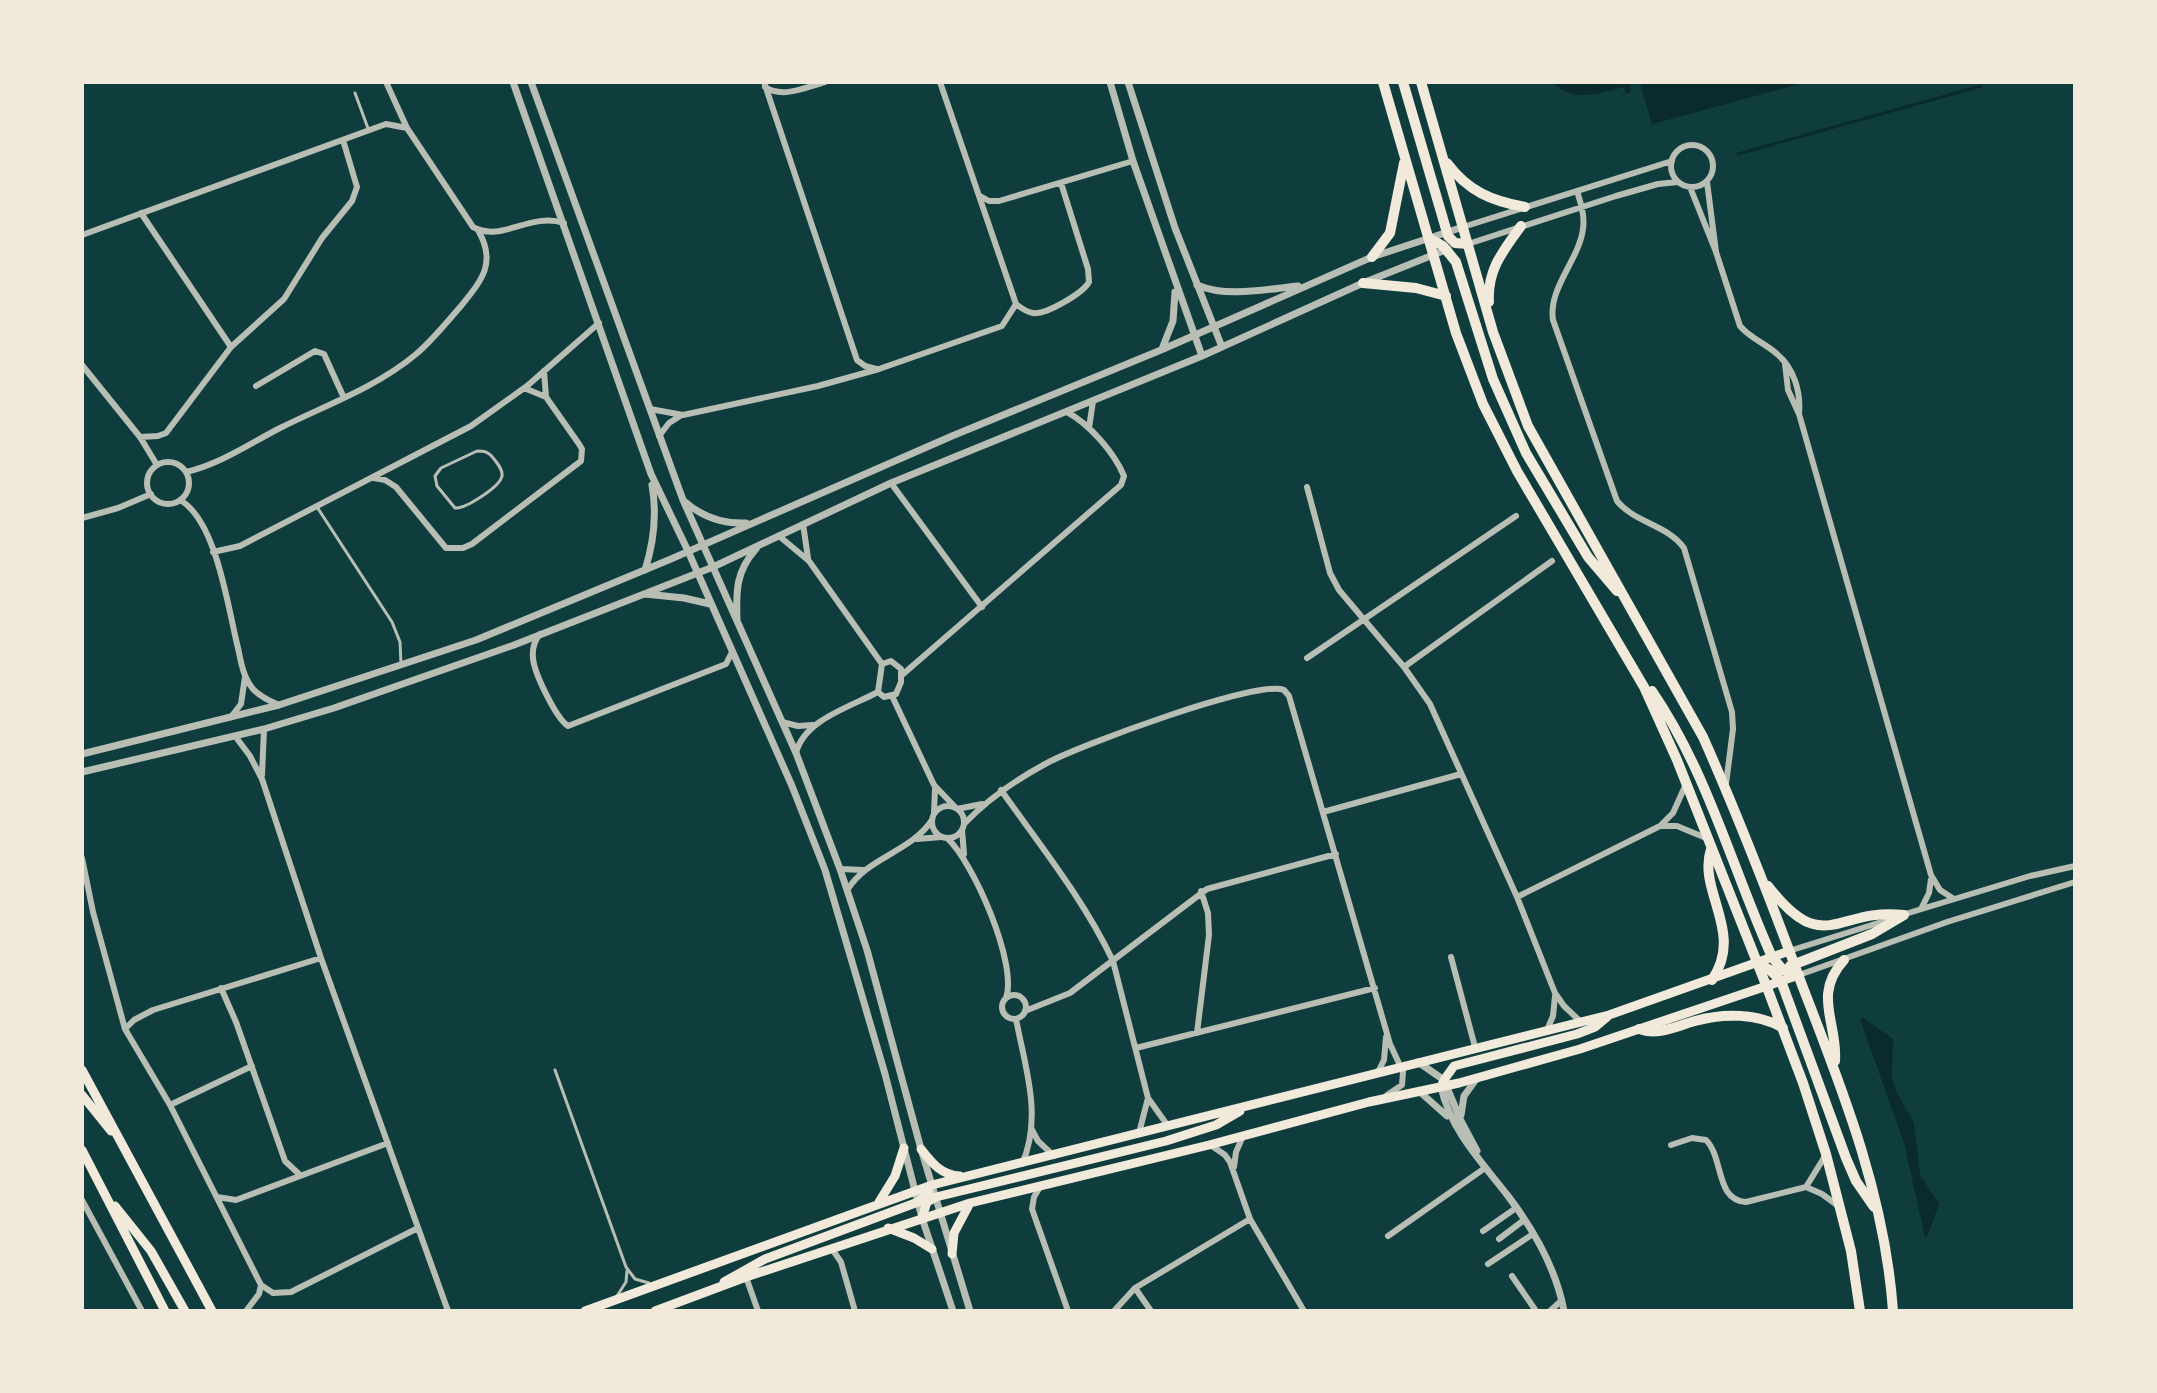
<svg xmlns="http://www.w3.org/2000/svg" width="2157" height="1393" viewBox="0 0 2157 1393" font-family="Manrope,sans-serif">
	<style>
		.water { fill: #0a2a2b }
		.lines { fill: none; stroke-linecap: round; stroke-linejoin: round }
		.stream { stroke: #0a2a2b; stroke-width: 3 }
		.service { stroke: #b8beb3; stroke-width: 3 }
		.minor { stroke: #b8beb3; stroke-width: 6 }
		.tertiary { stroke: #b8beb3; stroke-width: 7 }
		.primary { stroke: #f1e9da; stroke-width: 9 }
		.trunk { stroke: #f1e9da; stroke-width: 10 }
	</style>
	<rect width="100%" height="100%" fill="#0f3d3e"/>
	<!-- water -->
	<path class="water" d="M 1553,82 L 1807,82 L 1652,124 L 1640,83 L 1630,85 L 1631,92 L 1626,94 L 1624,87 C 1600,93 1571,104 1553,82 Z
		M 1862,1017 L 1893,1039 L 1892,1077 L 1895,1089 L 1914,1123 L 1920,1175 L 1939,1204 L 1927,1237 L 1925,1237 L 1904,1143 L 1860,1019 Z"/>
	<g class="lines">
		<!-- stream -->
		<path class="stream" d="M 1738,154 L 1981,86"/>
		<!-- service -->
		<path class="service" d="M 355,93 L 369,131
			M 477,451 C 485,451 489,452 494,459 C 498,464 503,470 502,476 C 500,487 465,509 455,508 L 437,486 L 435,476 L 441,468 Z
			M 317,507 L 392,622 L 400,642 L 401,664
			M 555,1070 L 626,1267 L 635,1279 L 649,1283
			M 617,1296 L 626,1282 L 627,1271"/>
		<!-- minor -->
		<path class="minor" d="M 386,82 L 407,128 L 473,227 C 502,243 529,212 564,223
			M 764,82 L 857,360 L 865,366 L 876,369
			M 940,82 L 1016,304
			M 765,87 C 783,99 806,87 825,82
			M1671 166a21 21 0 1 1 42 0a21 21 0 1 1-42 0Z
			M 1707,182 L 1716,252
			M 1690,187 L 1716,252 L 1740,326 C 1751,339 1765,343 1777,354 C 1794,368 1801,392 1799,414
			M 1577,191 C 1581,204 1585,216 1583,229 C 1579,260 1548,288 1553,320 L 1617,501 C 1635,523 1668,525 1684,548 L 1732,712 L 1733,729 L 1726,784
			M 980,196 L 989,201 L 999,201 L 1133,161
			M 141,213 L 231,347
			M 1463,227 L 1672,161
			M 82,235 L 386,124 L 407,128
			M 1468,244 L 1616,196 L 1658,184 L 1678,182
			M 1016,304 C 1021,308 1026,312 1033,313 C 1046,315 1083,293 1089,282 L 1088,269 L 1061,183
			M 1785,364 L 1788,390 L 1799,414 L 1931,875 L 1940,890 L 1954,899
			M 82,365 L 140,437 L 157,465
			M 256,386 L 315,351 L 324,354 L 344,398
			M 524,388 L 546,397
			M 650,409 L 683,415 L 818,386 L 879,369 L 1002,326 L 1016,304
			M 1089,428 L 1093,401
			M 659,436 L 669,423 L 680,416
			M 140,437 L 158,436 L 166,433 L 231,347 L 284,299 L 322,238 L 352,201 L 357,187 L 343,140
			M147 483a21 21 0 1 1 42 0a21 21 0 1 1-42 0Z
			M 186,472 C 220,464 249,444 280,428 C 326,405 375,388 415,355 C 432,341 446,323 461,306 C 482,280 497,263 478,230
			M 374,478 L 385,480 L 396,487 L 446,548 L 463,548 L 472,544 L 581,461 L 582,449 L 579,444 L 546,397 L 544,371
			M 891,483 L 982,607
			M 1307,487 L 1330,573 L 1339,590 L 1404,667 L 1430,704 L 1517,897 L 1555,993 L 1564,1006 L 1580,1021
			M 180,500 C 217,521 228,609 238,648 C 241,662 243,677 253,689 C 260,697 270,701 279,705
			M 82,518 L 118,508 L 151,494
			M 803,524 L 808,558
			M 779,536 L 809,561 L 882,664
			M 213,552 L 240,546 L 471,426 L 527,386 L 599,323
			M 540,634 C 534,641 532,648 533,658 C 534,673 556,718 568,726 L 726,664 L 732,652
			M 1307,658 L 1516,516
			M 891,661 L 901,669 L 901,682 L 896,694 L 884,697 L 878,692 L 882,664 Z
			M 1404,667 L 1552,561
			M 902,675 L 1121,485 L 1124,476 C 1114,452 1089,424 1067,412
			M 892,696 L 934,785 L 956,808
			M 231,717 L 241,704 L 245,677
			M 782,722 L 798,726 L 813,725
			M 235,736 L 250,756 L 262,779 L 321,958 L 448,1311
			M 796,753 C 804,720 850,707 878,692
			M 262,775 L 264,729
			M 1001,790 C 1040,845 1084,900 1113,961 L 1148,1098 L 1168,1126
			M932 822a16 16 0 1 1 32 0a16 16 0 1 1-32 0Z
			M 957,809 L 982,804
			M 1323,812 L 1461,774
			M 934,813 L 935,789
			M 964,824 C 988,799 1015,780 1047,763 C 1078,746 1258,679 1284,690 L 1289,696 L 1390,1044 L 1403,1072 L 1402,1085 L 1387,1095
			M 1660,826 L 1677,826 L 1706,838
			M 962,830 L 964,854
			M 947,838 C 973,861 1018,964 1006,998
			M 917,839 L 941,837
			M 82,858 L 93,912 L 125,1029 L 170,1105 L 261,1285 L 273,1293 L 291,1292 L 418,1228
			M 840,869 L 864,870
			M 848,889 C 868,857 911,852 932,820
			M 1517,897 L 1660,826 L 1673,813 L 1686,784
			M 1921,909 L 1929,893 L 1931,879
			M 1902,915 L 2030,876 L 2075,866
			M 1789,951 L 1891,919
			M 1451,957 L 1475,1047
			M 1799,975 L 1947,922 L 2075,882
			M 221,988 L 236,1022 L 285,1161 L 300,1175
			M1002 1007a12 12 0 1 1 24 0a12 12 0 1 1-24 0Z
			M 1025,1011 L 1070,993 L 1207,889 L 1336,854
			M 1016,1019 C 1025,1067 1043,1117 1022,1164
			M 125,1029 L 134,1020 L 153,1010 L 321,958
			M 1547,1030 L 1553,1016 L 1555,996
			M 1197,1033 L 1209,935 L 1208,913 L 1201,891
			M 1136,1048 L 1375,988
			M 1378,1072 L 1384,1060 L 1386,1037
			M 170,1105 L 252,1066
			M 1031,1128 L 1038,1141 L 1054,1156
			M 1139,1133 L 1148,1098
			M 1671,1145 L 1692,1138 L 1706,1140 C 1724,1158 1715,1200 1746,1202 L 1806,1187 L 1822,1194 L 1837,1205
			M 1212,1146 L 1225,1155 L 1230,1162 L 1250,1219 L 1304,1311
			M 1234,1167 L 1236,1152 L 1243,1136
			M 1040,1187 L 1034,1197 L 1032,1209 L 1068,1311
			M 1806,1187 L 1825,1156
			M 217,1197 L 236,1200 L 388,1143
			M 82,1200 L 142,1311
			M 1483,1231 L 1516,1208
			M 1388,1236 L 1485,1168
			M 1499,1239 L 1524,1220
			M 832,1249 L 841,1262 L 855,1311
			M 1488,1264 L 1533,1234
			M 1512,1276 L 1536,1311
			M 746,1277 L 758,1311
			M 1135,1288 L 1151,1311
			M 246,1311 L 259,1294 L 261,1285
			M 1114,1311 L 1135,1288 L 1250,1219
			M 1550,1311 L 1562,1300"/>
		<!-- tertiary -->
		<path class="tertiary" d="M 513,82 L 651,474 L 688,551 L 792,786 L 825,870 L 885,1074 L 922,1218 L 953,1311
			M 531,82 L 683,500 L 796,753 L 840,869 L 867,950 L 921,1149 L 970,1311
			M 1110,82 L 1133,161 L 1202,356
			M 1128,82 L 1175,228 L 1222,347
			M 1197,285 C 1227,298 1267,289 1298,286
			M 1162,349 L 1173,321 L 1175,292
			M 684,501 C 702,517 723,524 746,523
			M 645,570 C 654,542 657,514 652,485
			M 645,594 L 684,598 L 710,604
			M 737,619 C 736,591 736,571 756,549
			M 82,754 L 279,705 L 476,640 L 671,559 L 952,436 L 1161,350 L 1372,257 L 1463,227
			M 82,772 L 264,729 L 334,708 L 514,645 L 713,567 L 891,483 L 1202,356 L 1363,283 L 1448,249
			M 1418,1062 L 1444,1080 L 1461,1121 L 1477,1151
			M 1441,1087 C 1451,1131 1481,1161 1508,1196 C 1534,1230 1556,1268 1564,1311
			M 1420,1092 L 1447,1116
			M 1461,1115 L 1464,1096 L 1477,1078"/>
		<!-- primary -->
		<path class="primary" d="M 82,1070 L 212,1311
			M 1441,1087 L 1444,1080 L 1454,1066 L 1577,1034 L 1595,1027 L 1607,1017
			M 82,1095 L 111,1131
			M 921,1149 C 932,1163 941,1175 960,1176
			M 82,1150 L 165,1311
			M 879,1202 L 895,1176 L 904,1148
			M 115,1206 L 151,1251 L 185,1311
			M 922,1218 L 927,1202 L 936,1197 L 1166,1141 L 1216,1125 L 1240,1111
			M 888,1228 L 914,1238 L 932,1249
			M 952,1254 L 954,1233 L 970,1203
			M 724,1282 L 765,1259 L 918,1202 L 929,1192
			M 585,1311 L 932,1185 L 1609,1015 L 1789,951
			M 655,1311 L 746,1277 L 970,1203 L 1209,1145 L 1369,1102 L 1459,1083 L 1580,1049 L 1799,975"/>
		<!-- trunk -->
		<path class="trunk" d="M 1383,82 L 1456,333 L 1483,404 L 1517,471 L 1644,687 L 1677,760 L 1766,985 L 1803,1083 L 1826,1154 L 1851,1251 L 1860,1311
			M 1403,82 L 1448,236 L 1455,243 L 1468,244
			M 1421,82 L 1493,332 L 1528,426 L 1703,737 C 1739,818 1771,901 1802,985 C 1843,1091 1885,1196 1893,1311
			M 1447,163 C 1468,191 1491,201 1525,207
			M 1429,238 L 1443,246 L 1456,262 L 1493,379 L 1526,453 L 1588,557 L 1617,591
			M 1372,257 L 1390,233 L 1404,163
			M 1363,283 L 1416,288 L 1446,296
			M 1489,302 C 1487,270 1503,251 1521,226
			M 1652,691 C 1708,773 1732,868 1772,957 L 1783,970 L 1799,975
			M 1711,849 C 1697,891 1745,932 1712,980
			M 1768,886 C 1825,959 1836,907 1904,915
			M 1757,963 L 1770,970 L 1781,981 L 1846,1158 L 1856,1181 L 1874,1207
			M 1790,966 L 1872,934 L 1904,915
			M 1639,1029 C 1659,1036 1676,1026 1695,1021 C 1723,1013 1758,1013 1783,1028
			M 1835,1061 C 1838,1023 1812,995 1844,960"/>
	</g>
	<!-- border -->
	<rect width="2157" height="1393" fill="none" stroke="#f1e9da" stroke-width="168"/>
</svg>
